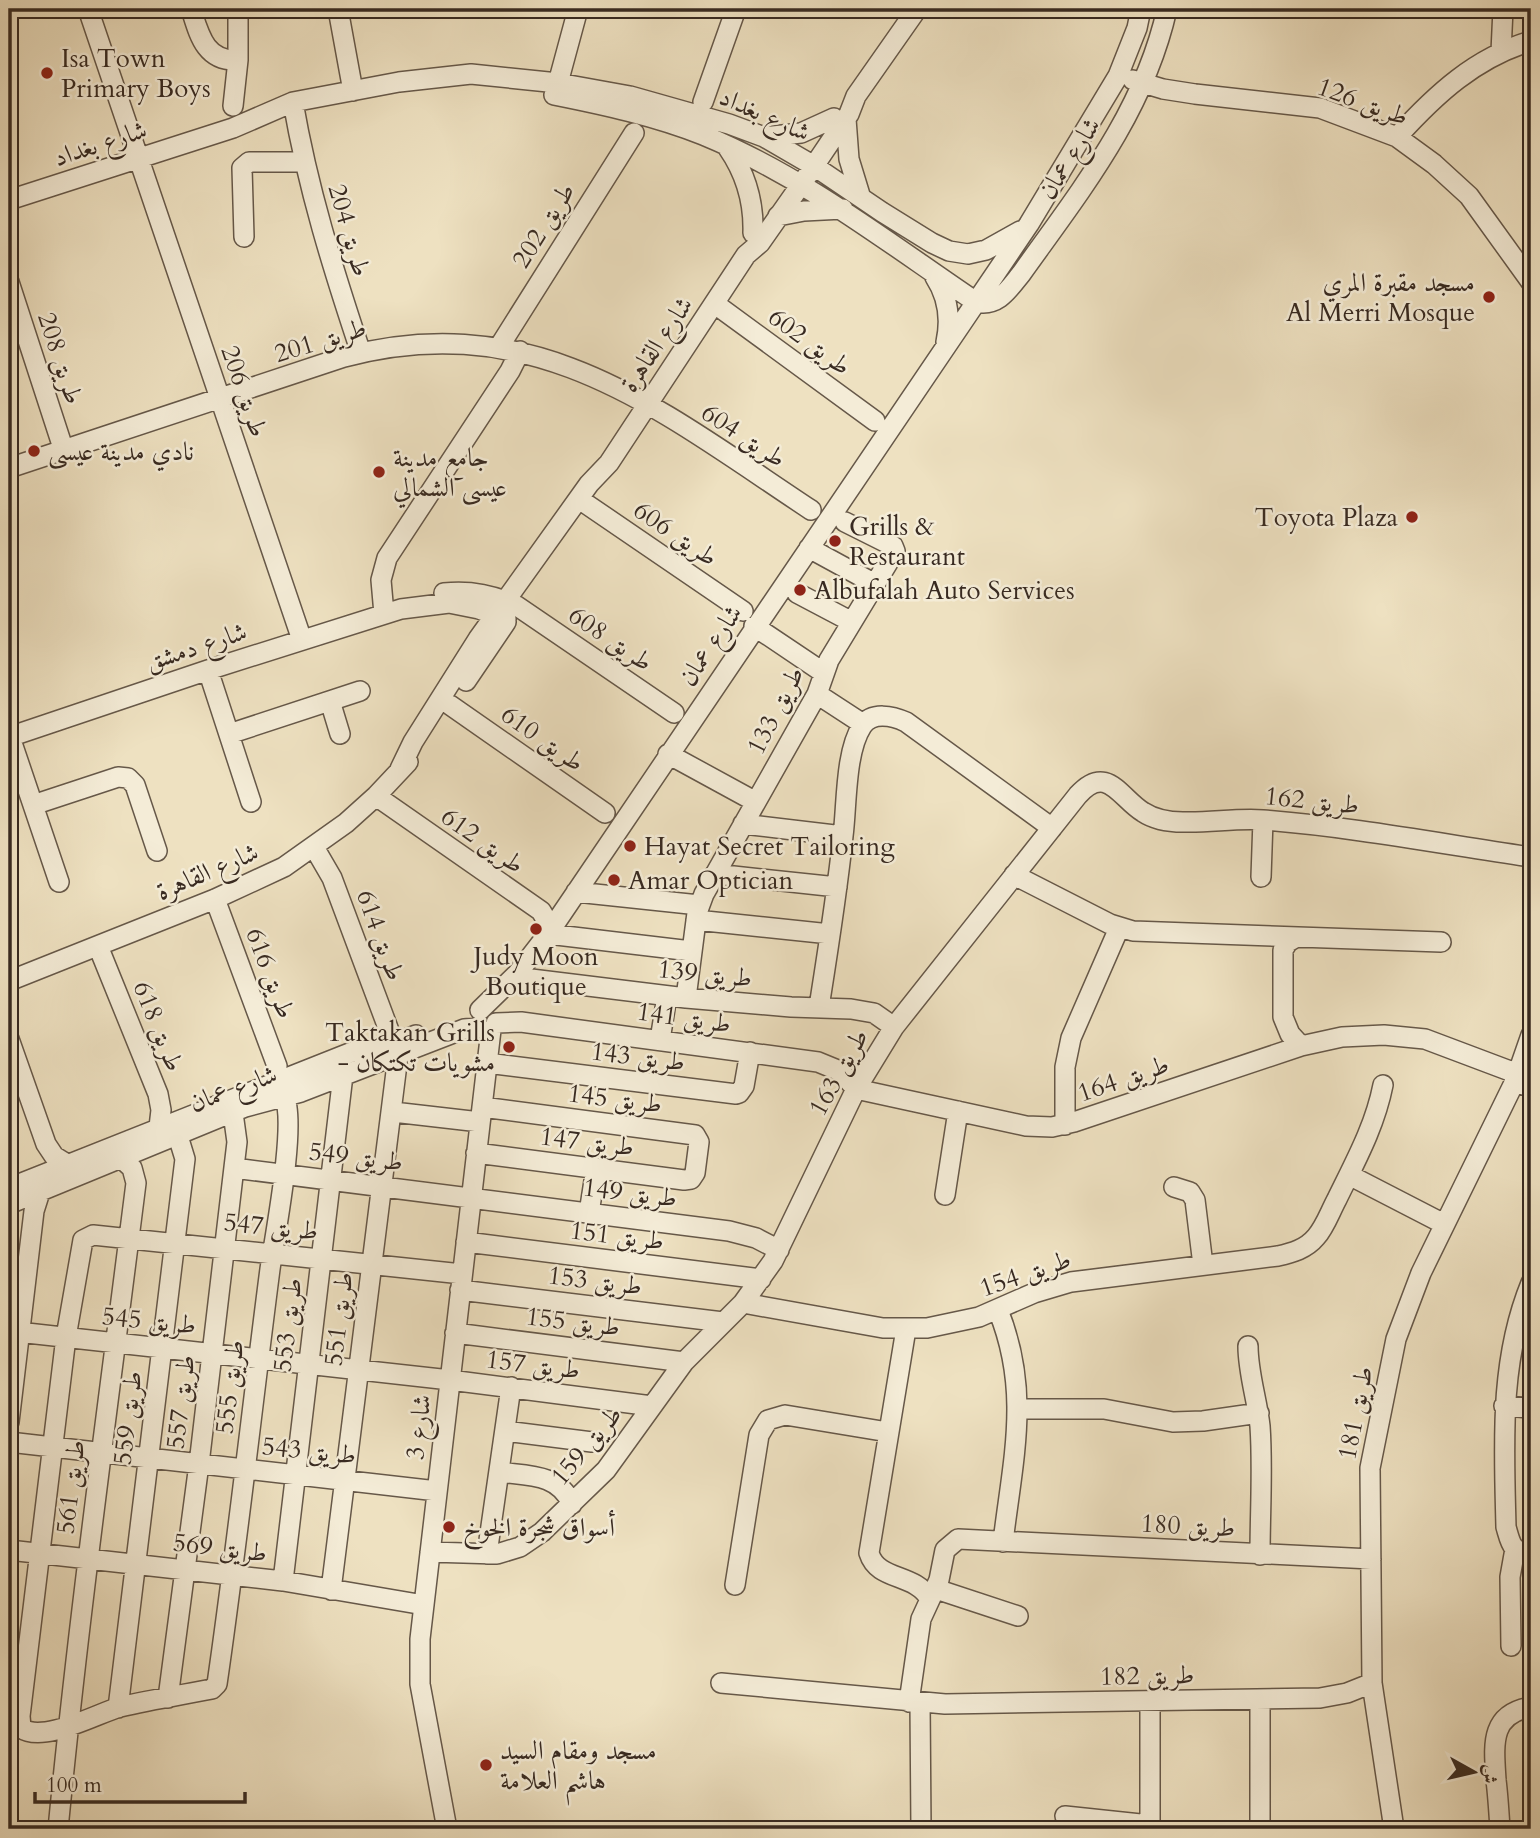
<svg xmlns="http://www.w3.org/2000/svg" width="1540" height="1838" viewBox="0 0 1540 1838" font-family="Cardo,Amiri,serif">
	<style>
		.lines { fill: none; stroke-linecap: round; stroke-linejoin: round }
		.minor-casing { stroke: #665849; stroke-width: 22 }
		.minor { stroke: #f4ecd7; stroke-width: 19 }
		.poi-dot { fill: #8f2418; stroke: #f4ecd7; stroke-width: 2.5 }
		.labels { text-anchor: middle; stroke-width: 5; stroke-linejoin: round; paint-order: stroke }
		.poi-label { font-size: 26px; fill: #382a21; stroke: #f4ecd7; text-anchor: start }
		.street-label { font-size: 26px; fill: #382a21; stroke: #f4ecd7 }
	</style>
	<rect width="100%" height="100%" fill="#eee1c1"/>
	<filter id="stains"><feTurbulence type="fractalNoise" baseFrequency=".00286" numOctaves="4"/><feColorMatrix values="0 0 0 0 .2 0 0 0 0 .09 0 0 0 0 .02 0 0 0 .5 -.17"/></filter>
	<radialGradient id="worn" r=".72"><stop offset=".6" stop-color="#630" stop-opacity="0"/><stop offset="1" stop-color="#630" stop-opacity=".3"/></radialGradient>
	<g class="lines">
		<defs>
			<path id="minor" d="M 88,9 L 302,640
				M 191,9 C 199,34 205,62 238,60
				M 338,9 L 353,91
				M 1501,52 L 1503,9
				M 1133,80 L 1163,89 L 1195,94 L 1320,108 L 1397,137 L 1434,164 L 1469,196 L 1531,282
				M 558,83 L 578,9
				M 554,95 C 604,105 655,116 703,135 C 803,176 887,242 976,302 C 998,307 1008,290 1021,274 C 1081,190 1144,112 1167,9
				M 293,102 C 308,189 333,269 361,353
				M 703,102 L 736,9
				M 233,106 L 238,60 L 238,9
				M 846,119 L 849,159 L 860,195
				M 764,137 L 801,133 L 834,118
				M 1397,137 C 1436,94 1475,58 1531,41
				M 728,148 C 746,174 754,201 753,233
				M 9,200 L 233,128 L 293,102 L 399,82 L 471,74 L 558,83 L 630,96 L 729,124 L 764,137 L 814,166 L 882,212 L 932,243 L 949,251 L 968,254 L 986,250 L 1020,231
				M 778,216 L 804,211 L 843,209
				M 244,237 L 242,168 L 249,162 L 303,162
				M 935,277 C 948,297 951,319 946,342
				M 9,282 L 64,451
				M 715,304 L 875,421
				M 499,347 L 634,133
				M 9,468 L 344,357 C 537,306 661,411 811,510
				M 579,499 L 743,611
				M 809,548 L 875,584
				M 444,593 C 470,590 494,595 517,606 L 674,713
				M 797,593 L 852,622
				M 384,614 L 381,580 L 387,558 L 510,371 L 520,351
				M 754,626 L 824,673
				M 208,670 L 251,802
				M 466,681 L 506,622
				M 817,694 L 863,724
				M 330,701 L 340,734
				M 450,705 L 605,813
				M 229,734 L 360,691
				M 9,737 L 208,670 L 401,609 L 449,603 L 479,609 L 506,619
				M 10,737 L 59,882
				M 668,754 L 756,802
				M 400,769 L 413,742 L 478,639 L 589,484 L 609,463 L 746,255 L 760,243 L 814,166 L 849,114 L 856,96 L 917,9
				M 376,796 L 541,911 L 547,921 L 548,934 L 691,951
				M 33,805 L 118,777 L 128,778 L 135,785 L 157,851
				M 743,824 L 843,836
				M 314,847 L 332,878 L 394,1044
				M 715,874 L 837,887
				M 1014,875 L 1110,924 L 1133,931 L 1441,942
				M 1261,877 L 1263,820
				M 576,892 L 699,905
				M 215,899 L 277,1066
				M 696,920 L 830,934
				M 1295,938 L 1288,942 L 1283,950 L 1283,1017 L 1290,1034 L 1301,1046
				M 98,946 L 158,1094 L 161,1110 L 159,1127
				M 9,981 L 215,899 L 284,867 L 346,823 L 376,796 L 408,762
				M 508,984 L 531,979 L 686,998 L 791,1007 L 851,1009 L 874,1013 L 894,1027
				M 686,998 L 697,913 L 704,894 L 817,694 L 829,660 L 895,551 L 893,546 L 845,522
				M 819,1007 C 828,950 837,894 843,836 C 847,805 845,752 862,726 C 872,711 893,716 906,722 L 1052,828
				M 480,1010 L 517,974 L 548,934 L 1029,224 L 1118,76 L 1137,28 L 1141,9
				M 496,1023 L 521,1022 L 818,1062 L 840,1071 L 856,1089 L 1026,1126 L 1052,1127 L 1074,1122 L 1301,1046 L 1342,1037 L 1384,1035 L 1425,1039 L 1518,1074
				M 9,1039 L 46,1144 L 54,1156 L 67,1164
				M 660,1040 L 667,996
				M 487,1063 L 736,1094 L 739,1093 L 744,1086 L 750,1052
				M 1515,1081 L 1531,1088
				M 284,1096 C 297,1122 275,1235 270,1269 C 252,1408 237,1546 217,1684 L 212,1689 C 181,1695 150,1700 120,1707 C 98,1713 43,1744 21,1728 L 20,1716 L 66,1337 L 83,1240 L 93,1235 L 462,1274
				M 393,1112 L 480,1122
				M 1065,1125 L 1065,1067 L 1071,1038 L 1119,928
				M 476,1153 L 684,1180 L 691,1179 L 695,1173 L 699,1142 L 695,1135 L 482,1107
				M 234,1168 L 729,1231 L 756,1238 L 779,1250
				M 1349,1175 L 1444,1224
				M 1174,1187 L 1190,1192 L 1195,1200 L 1203,1265
				M 9,1188 L 352,1052 L 394,1044 L 416,1035
				M 945,1195 L 958,1111
				M 9,1204 L 245,1107 L 301,1092 L 464,1029 L 476,1028
				M 589,1213 L 596,1168
				M 466,1242 L 761,1279
				M 1531,1283 C 1499,1361 1504,1444 1506,1527 C 1511,1544 1511,1552 1531,1554
				M 460,1290 L 723,1322
				M 743,1303 L 883,1328 L 927,1328 L 979,1317 L 1034,1293 L 1071,1282 L 1278,1256 C 1292,1253 1306,1249 1316,1237 C 1325,1227 1330,1212 1337,1199 C 1355,1162 1375,1126 1383,1085
				M 998,1310 C 1031,1391 1013,1458 1003,1542
				M 906,1329 L 869,1553 C 878,1582 914,1572 930,1599
				M 9,1331 L 450,1380 L 652,1406
				M 455,1333 L 684,1362
				M 1248,1346 C 1248,1373 1257,1399 1260,1426 C 1263,1468 1260,1512 1260,1555
				M 1504,1406 L 1531,1408
				M 1018,1409 L 1104,1409 L 1173,1422 L 1203,1421 L 1259,1413
				M 9,1422 L 34,1211 L 40,1192
				M 505,1431 L 592,1442
				M 9,1442 L 437,1491
				M 499,1472 C 528,1476 558,1473 572,1504
				M 9,1550 L 283,1581 L 424,1605
				M 430,1552 L 497,1554 L 520,1547 L 542,1532 L 606,1470 L 684,1362 L 743,1303 L 773,1261 L 856,1089 L 894,1027 L 1078,795 C 1107,763 1120,798 1143,812 C 1155,820 1169,822 1183,822 C 1210,823 1236,818 1263,820 C 1353,827 1442,844 1531,857
				M 487,1554 L 511,1387
				M 283,1581 L 343,1075
				M 735,1585 L 759,1435 L 768,1420 L 785,1415 L 888,1432
				M 936,1589 L 1018,1616
				M 331,1590 L 398,1056
				M 1511,1646 L 1510,1577 L 1515,1549
				M 721,1683 L 945,1704 L 1320,1698 L 1347,1693 L 1372,1683
				M 168,1698 L 199,1464 L 237,1142 L 233,1113
				M 1260,1700 L 1260,1829
				M 1150,1701 L 1150,1829
				M 909,1702 L 921,1619 L 939,1580 L 945,1550 L 958,1539 L 1371,1559
				M 920,1703 L 921,1829
				M 118,1708 L 185,1159 L 178,1136
				M 1065,1816 L 1150,1825
				M 58,1829 C 79,1613 109,1398 136,1183 L 132,1168 L 121,1158
				M 447,1829 L 420,1684 L 420,1639 L 491,1030
				M 1394,1829 L 1372,1683 L 1370,1468 L 1396,1339 L 1421,1273 L 1515,1081 L 1531,1035
				M 1500,1829 C 1499,1813 1498,1796 1496,1780 C 1494,1746 1489,1714 1531,1707"/>
		</defs>
		<!-- minor casing -->
		<use href="#minor" class="minor-casing"/>
		<!-- minor -->
		<use href="#minor" class="minor"/>
	</g>
	<!-- markers -->
	<g class="poi-dot">
		<circle cx="47" cy="73" r="7"/>
		<circle cx="1489" cy="297" r="7"/>
		<circle cx="34" cy="451" r="7"/>
		<circle cx="379" cy="472" r="7"/>
		<circle cx="1412" cy="517" r="7"/>
		<circle cx="835" cy="541" r="7"/>
		<circle cx="800" cy="590" r="7"/>
		<circle cx="630" cy="846" r="7"/>
		<circle cx="614" cy="880" r="7"/>
		<circle cx="536" cy="929" r="7"/>
		<circle cx="509" cy="1047" r="7"/>
		<circle cx="449" cy="1527" r="7"/>
		<circle cx="486" cy="1765" r="7"/>
	</g>
	<g class="labels">
		<!-- poi labels -->
		<g class="poi-label">
			<text x="61" y="67">Isa Town<tspan x="61" dy="30">Primary Boys</tspan></text>
			<text x="1475" y="291" text-anchor="end">مسجد مقبرة المري<tspan x="1475" dy="30">Al Merri Mosque</tspan></text>
			<text x="48" y="460">نادي مدينة عيسى</text>
			<text x="393" y="466">جامع مدينة<tspan x="393" dy="30">عيسى الشمالي</tspan></text>
			<text x="1398" y="526" text-anchor="end">Toyota Plaza</text>
			<text x="849" y="535">Grills &amp;<tspan x="849" dy="30">Restaurant</tspan></text>
			<text x="814" y="599">Albufalah Auto Services</text>
			<text x="644" y="855">Hayat Secret Tailoring</text>
			<text x="628" y="889">Amar Optician</text>
			<text x="536" y="965" text-anchor="middle">Judy Moon<tspan x="536" dy="30">Boutique</tspan></text>
			<text x="495" y="1041" text-anchor="end">Taktakan Grills<tspan x="495" dy="30">- مشويات تكتكان</tspan></text>
			<text x="463" y="1536">أسواق شجرة الخوخ</text>
			<text x="500" y="1759">مسجد ومقام السيد<tspan x="500" dy="30">هاشم العلامة</tspan></text>
		</g>
		<!-- street labels -->
		<g class="street-label">
			<text transform="translate(1363 101) rotate(20)" y="9">طريق 126</text>
			<text transform="translate(765 114) rotate(24)" y="9">شارع بغداد</text>
			<text transform="translate(100 143) rotate(-18)" y="9">شارع بغداد</text>
			<text transform="translate(1069 158) rotate(-57)" y="9">شارع عمان</text>
			<text transform="translate(543 225) rotate(-58)" y="9">طريق 202</text>
			<text transform="translate(350 230) rotate(74)" y="9">طريق 204</text>
			<text transform="translate(320 340) rotate(-17)" y="9">طريق 201</text>
			<text transform="translate(810 341) rotate(36)" y="9">طريق 602</text>
			<text transform="translate(656 344) rotate(-56)" y="9">شارع القاهرة</text>
			<text transform="translate(61 358) rotate(72)" y="9">طريق 208</text>
			<text transform="translate(245 391) rotate(71)" y="9">طريق 206</text>
			<text transform="translate(744 435) rotate(33)" y="9">طريق 604</text>
			<text transform="translate(676 533) rotate(34)" y="9">طريق 606</text>
			<text transform="translate(611 638) rotate(34)" y="9">طريق 608</text>
			<text transform="translate(710 645) rotate(-56)" y="9">شارع عمان</text>
			<text transform="translate(196 646) rotate(-18)" y="9">شارع دمشق</text>
			<text transform="translate(775 710) rotate(-63)" y="9">طريق 133</text>
			<text transform="translate(543 738) rotate(35)" y="9">طريق 610</text>
			<text transform="translate(1312 800) rotate(6)" y="9">طريق 162</text>
			<text transform="translate(483 840) rotate(35)" y="9">طريق 612</text>
			<text transform="translate(207 871) rotate(-23)" y="9">شارع القاهرة</text>
			<text transform="translate(381 935) rotate(70)" y="9">طريق 614</text>
			<text transform="translate(271 973) rotate(69)" y="9">طريق 616</text>
			<text transform="translate(705 973) rotate(6)" y="9">طريق 139</text>
			<text transform="translate(684 1017) rotate(8)" y="9">طريق 141</text>
			<text transform="translate(159 1026) rotate(68)" y="9">طريق 618</text>
			<text transform="translate(638 1056) rotate(7)" y="9">طريق 143</text>
			<text transform="translate(838 1072) rotate(-61)" y="9">طريق 163</text>
			<text transform="translate(1123 1078) rotate(-19)" y="9">طريق 164</text>
			<text transform="translate(233 1088) rotate(-20)" y="9">شارع عمان</text>
			<text transform="translate(615 1098) rotate(7)" y="9">طريق 145</text>
			<text transform="translate(587 1141) rotate(7)" y="9">طريق 147</text>
			<text transform="translate(356 1156) rotate(7)" y="9">طريق 549</text>
			<text transform="translate(630 1192) rotate(7)" y="9">طريق 149</text>
			<text transform="translate(271 1226) rotate(6)" y="9">طريق 547</text>
			<text transform="translate(617 1235) rotate(7)" y="9">طريق 151</text>
			<text transform="translate(1025 1273) rotate(-19)" y="9">طريق 154</text>
			<text transform="translate(595 1280) rotate(7)" y="9">طريق 153</text>
			<text transform="translate(338 1319) rotate(-83)" y="9">طريق 551</text>
			<text transform="translate(149 1320) rotate(6)" y="9">طريق 545</text>
			<text transform="translate(573 1321) rotate(7)" y="9">طريق 155</text>
			<text transform="translate(287 1325) rotate(-83)" y="9">طريق 553</text>
			<text transform="translate(533 1364) rotate(7)" y="9">طريق 157</text>
			<text transform="translate(229 1387) rotate(-83)" y="9">طريق 555</text>
			<text transform="translate(180 1402) rotate(-83)" y="9">طريق 557</text>
			<text transform="translate(1355 1413) rotate(-79)" y="9">طريق 181</text>
			<text transform="translate(127 1418) rotate(-83)" y="9">طريق 559</text>
			<text transform="translate(418 1427) rotate(-83)" y="9">شارع 3</text>
			<text transform="translate(586 1445) rotate(-50)" y="9">طريق 159</text>
			<text transform="translate(309 1450) rotate(6)" y="9">طريق 543</text>
			<text transform="translate(70 1487) rotate(-83)" y="9">طريق 561</text>
			<text transform="translate(1188 1525) rotate(3)" y="9">طريق 180</text>
			<text transform="translate(220 1547) rotate(7)" y="9">طريق 569</text>
			<text transform="translate(1147 1675) rotate(-1)" y="9">طريق 182</text>
		</g>
	</g>
	<!-- margin -->
	<rect width="1540" height="1838" fill="none" stroke="#eee1c1" stroke-width="35"/>
	<rect x="10" y="10" width="1519" height="1817" fill="none" stroke="#382a21" stroke-width="3.5"/>
	<rect x="18" y="18" width="1505" height="1803" fill="none" stroke="#382a21" stroke-width="2"/>
	<!-- north arrow -->
	<g transform="translate(1474 1772) rotate(98)" stroke="#f4ecd7" stroke-width="5" paint-order="stroke">
	<path d="M0-5L12 26L0 18L-12 26Z" fill="#382a21"/>
	<text y="-10" font-size="19" font-weight="bold" text-anchor="middle" fill="#382a21">ش</text>
	</g>
	<!-- scale -->
	<path d="M35 1792v10h210v-10" fill="none" stroke="#382a21" stroke-width="3.5"/>
	<text x="46" y="1792" font-size="21" fill="#382a21" stroke="#f4ecd7" stroke-width="5" paint-order="stroke">100 m</text>
	<rect width="100%" height="100%" filter="url(#stains)"/>
	<rect width="100%" height="100%" fill="url(#worn)"/>
</svg>
